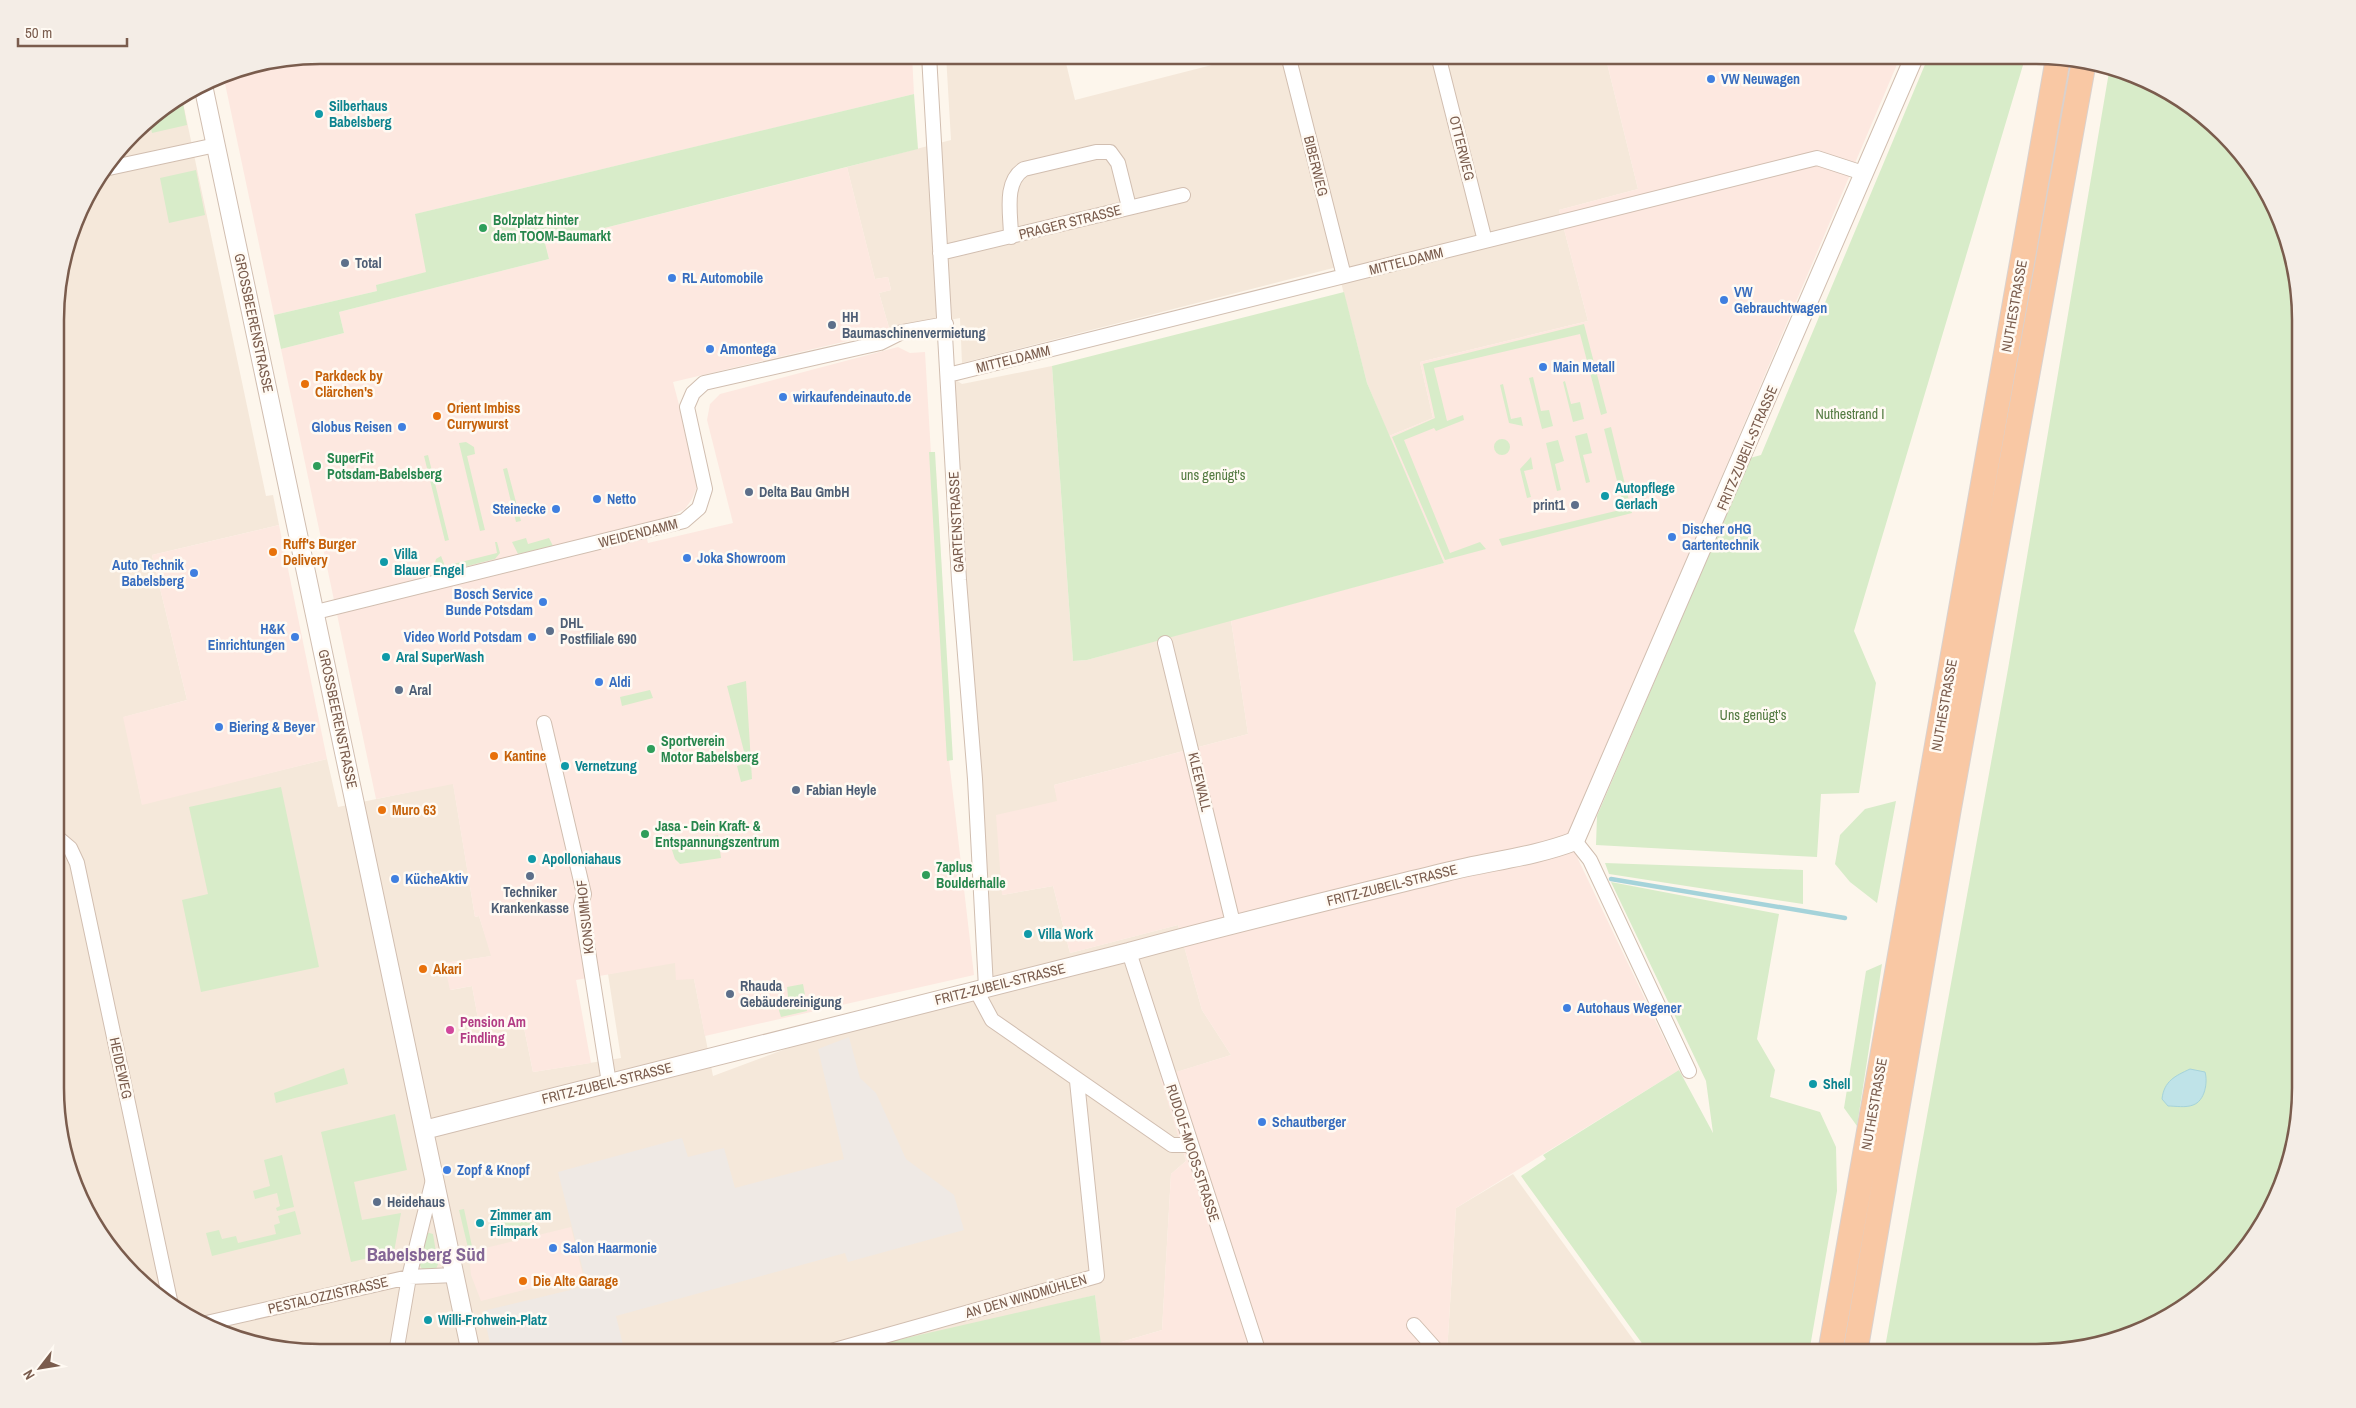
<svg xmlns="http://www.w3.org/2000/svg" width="2356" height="1408" viewBox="0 0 2356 1408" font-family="'Archivo Narrow',sans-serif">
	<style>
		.residential { fill: #f5e8da }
		.commercial { fill: #fde8e0 }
		.industrial { fill: #efe9e4 }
		.green { fill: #d8ecc9 }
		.water { fill: #bfe3e8; stroke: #a5d3da }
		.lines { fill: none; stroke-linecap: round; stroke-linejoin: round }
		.stream { stroke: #a5d3da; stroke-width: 4.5 }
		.minor-casing { stroke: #d1beb0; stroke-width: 16 }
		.tertiary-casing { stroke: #d1beb0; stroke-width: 20 }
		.trunk-casing { stroke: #dad1cd; stroke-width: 26 }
		.minor { stroke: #fff; stroke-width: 14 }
		.tertiary { stroke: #fff; stroke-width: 18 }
		.trunk { stroke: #f9c8a4; stroke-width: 24 }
		.shop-dot { fill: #3f7fe0; stroke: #fffaf3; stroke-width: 2 }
		.culture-dot { fill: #0f9aa8; stroke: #fffaf3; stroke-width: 2 }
		.leisure-dot { fill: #2e9e5b; stroke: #fffaf3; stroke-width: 2 }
		.service-dot { fill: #5c6f8a; stroke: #fffaf3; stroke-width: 2 }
		.food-dot { fill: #e8710a; stroke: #fffaf3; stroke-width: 2 }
		.hotel-dot { fill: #d1479c; stroke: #fffaf3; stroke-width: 2 }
		.labels { text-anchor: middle; stroke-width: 5; stroke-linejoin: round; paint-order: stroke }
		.shop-label { font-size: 14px; font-weight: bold; fill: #366cbe; stroke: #fffaf3; text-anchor: start }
		.culture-label { font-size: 14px; font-weight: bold; fill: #0d838f; stroke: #fffaf3; text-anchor: start }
		.street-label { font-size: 14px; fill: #7a5c4d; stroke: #fffaf3 }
		.leisure-label { font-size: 14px; font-weight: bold; fill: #27864d; stroke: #fffaf3; text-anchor: start }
		.service-label { font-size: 14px; font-weight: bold; fill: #4e5e75; stroke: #fffaf3; text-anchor: start }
		.food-label { font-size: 14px; font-weight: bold; fill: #c56008; stroke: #fffaf3; text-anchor: start }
		.park-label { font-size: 14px; fill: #537a41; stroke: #fffaf3 }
		.hotel-label { font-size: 14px; font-weight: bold; fill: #b23c85; stroke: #fffaf3; text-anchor: start }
		.district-label { font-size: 19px; font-weight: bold; fill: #846695; stroke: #fffaf3 }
		.rim { fill: none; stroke: #7a5c4d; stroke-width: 2.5 }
	</style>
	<rect width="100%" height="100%" fill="#fdf6ec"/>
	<!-- residential -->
	<path class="residential" d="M 946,55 L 1064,55 L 1075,100 L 1251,55 L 1605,55 L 1638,189 L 1559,210 L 1588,321 L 1420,362 L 1433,418 L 1389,436 L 1367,383 L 1337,267 L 962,363 L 960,318 L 890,331 L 879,293 L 891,290 L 888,277 L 875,279 L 847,167 L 951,140 Z
		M 182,98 L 266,496 L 273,495 L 279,525 L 152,555 L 187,700 L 124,717 L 142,804 L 327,759 L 338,807 L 453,783 L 475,917 L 479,916 L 492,956 L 445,963 L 451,990 L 472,986 L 479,1024 L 523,1023 L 533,1072 L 621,1058 L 608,974 L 675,962 L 694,979 L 713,1076 L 877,1015 L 986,988 L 948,375 L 962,384 L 1052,366 L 1073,661 L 1087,660 L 1231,620 L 1248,734 L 1054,785 L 1058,801 L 1002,895 L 1053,886 L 1070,953 L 1178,925 L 1202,1010 L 1231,1055 L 1161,1077 L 1186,1161 L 1171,1174 L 1162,1330 L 1101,1348 L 1095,1295 L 872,1353 L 320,1353 L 251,1344 L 187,1317 L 133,1276 L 99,1235 L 69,1174 L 57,1122 L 57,286 L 82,202 L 145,121 Z
		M 1513,1174 L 1643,1353 L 1447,1353 L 1456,1208 Z"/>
	<!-- commercial -->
	<path class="commercial" d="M 320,55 L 912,55 L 914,94 L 416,214 L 427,272 L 377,285 L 377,291 L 274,315 L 223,74 Z
		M 1605,55 L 1901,55 L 1572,828 L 1578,859 L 1679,1070 L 1456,1208 L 1447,1353 L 1112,1353 L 1111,1345 L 1162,1330 L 1171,1174 L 1186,1161 L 1160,1077 L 1231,1055 L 1202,1010 L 1178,925 L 1070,953 L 1053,886 L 1002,895 L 996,815 L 1057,801 L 1054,785 L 1248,734 L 1231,620 L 1444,563 L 1389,436 L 1433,418 L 1420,362 L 1588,321 L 1559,210 L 1638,189 Z
		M 847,167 L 875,279 L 888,277 L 891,290 L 879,293 L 890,331 L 673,382 L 697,473 L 697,487 L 692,499 L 685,509 L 671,516 L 643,524 L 648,543 L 733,523 L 707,420 L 710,404 L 720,394 L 898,347 L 910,353 L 925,352 L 932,471 L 936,470 L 945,630 L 941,631 L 949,760 L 974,975 L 705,1036 L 694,979 L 676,980 L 675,963 L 576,980 L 591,1063 L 533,1072 L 523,1023 L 488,1030 L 487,1023 L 479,1024 L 472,986 L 450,990 L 444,963 L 491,956 L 479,916 L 475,917 L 453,784 L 376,799 L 281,349 L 344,333 L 339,312 L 549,259 L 545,243 Z
		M 279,525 L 327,759 L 142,805 L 123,717 L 187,700 L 152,555 Z
		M 571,1227 L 583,1275 L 481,1301 L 471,1275 L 469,1252 Z"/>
	<!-- industrial -->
	<path class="industrial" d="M 849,1037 L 860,1078 L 876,1093 L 906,1159 L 954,1195 L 964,1230 L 848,1262 L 845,1253 L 616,1316 L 625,1353 L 492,1353 L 483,1311 L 587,1286 L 558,1172 L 682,1138 L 688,1157 L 724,1148 L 735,1188 L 844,1159 L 818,1049 Z"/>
	<!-- green -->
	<path class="green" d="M 1929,55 L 2026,55 L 1854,631 L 1876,683 L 1859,793 L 1821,794 L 1817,857 L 1596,845 L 1597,816 L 1750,458 L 1761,455 Z
		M 2110,66 L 2169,91 L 2223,132 L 2265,187 L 2287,235 L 2300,302 L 2300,1105 L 2287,1173 L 2265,1221 L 2223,1276 L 2169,1317 L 2105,1344 L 2053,1352 L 1884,1353 L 2008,669 Z
		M 914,94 L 918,149 L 545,243 L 549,259 L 339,312 L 344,333 L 281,349 L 274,315 L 377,291 L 376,285 L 426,272 L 415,214 Z
		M 182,98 L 187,125 L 152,133 L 149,119 Z
		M 196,170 L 205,215 L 169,223 L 160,178 Z
		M 1344,292 L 1367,383 L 1444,563 L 1087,660 L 1073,661 L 1052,366 Z
		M 1584,324 L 1607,413 L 1601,415 L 1580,334 L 1434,368 L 1447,421 L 1463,415 L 1464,420 L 1436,431 L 1434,428 L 1404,440 L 1450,553 L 1480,542 L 1486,549 L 1445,560 L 1392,437 L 1435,418 L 1423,364 Z
		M 1533,377 L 1541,411 L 1549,410 L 1553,426 L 1542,429 L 1529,378 Z
		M 1565,381 L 1571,404 L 1580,402 L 1584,419 L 1573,422 L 1563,382 Z
		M 1503,384 L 1511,419 L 1521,417 L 1523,426 L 1509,423 L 1500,385 Z
		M 1611,427 L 1632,513 L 1502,546 L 1499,539 L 1624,509 L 1604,429 Z
		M 1587,433 L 1592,453 L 1583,455 L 1590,482 L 1586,483 L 1575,436 Z
		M1494 447a8 8 0 1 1 16 0a8 8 0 1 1-16 0Z
		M 1558,440 L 1564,461 L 1555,464 L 1561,490 L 1557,491 L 1546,443 Z
		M 466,442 L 474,447 L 475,454 L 467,456 L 485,530 L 480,531 L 459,443 Z
		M 929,452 L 935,452 L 953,760 L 947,761 Z
		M 428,455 L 449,540 L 445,541 L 424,456 Z
		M 1531,457 L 1533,469 L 1524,471 L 1531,497 L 1527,498 L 1520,469 Z
		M 507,468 L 521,521 L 516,522 L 503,469 Z
		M 526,538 L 528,544 L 549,538 L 553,546 L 518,554 L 512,542 Z
		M 495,542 L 497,542 L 500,553 L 495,559 L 444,572 L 436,570 L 434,567 L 436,559 L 441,556 L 445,566 L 497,553 Z
		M 746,681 L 752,779 L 741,782 L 737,766 L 747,763 L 727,686 Z
		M 650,690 L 653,698 L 622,706 L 620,697 Z
		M 281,787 L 319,967 L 201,992 L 182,900 L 208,894 L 189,807 Z
		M 1896,801 L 1877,903 L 1850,882 L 1835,864 L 1840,835 L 1865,809 Z
		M 718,835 L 721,858 L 680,864 L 675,859 L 671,847 Z
		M 1605,863 L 1803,870 L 1803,904 L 1609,874 Z
		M 1611,882 L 1779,914 L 1757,1039 L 1775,1070 L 1770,1097 L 1820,1112 L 1836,1147 L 1837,1191 L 1809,1353 L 1649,1353 L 1521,1176 L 1546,1159 L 1543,1155 L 1679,1070 L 1713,1133 L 1706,1081 Z
		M 1882,964 L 1857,1126 L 1844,1108 L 1866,971 Z
		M 803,984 L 805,995 L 796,997 L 799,1007 L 806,1006 L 807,1011 L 781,1017 L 778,1007 L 789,1005 L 787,987 Z
		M 344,1068 L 348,1084 L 276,1103 L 274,1093 Z
		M 395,1114 L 407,1170 L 354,1182 L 362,1220 L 401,1213 L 394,1252 L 351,1262 L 321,1132 Z
		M 282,1155 L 294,1207 L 277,1211 L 276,1208 L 280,1206 L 277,1193 L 255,1199 L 253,1191 L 270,1186 L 264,1160 Z
		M 464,1209 L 473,1251 L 469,1252 L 459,1210 Z
		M 295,1211 L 301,1234 L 212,1256 L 206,1233 L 219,1230 L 222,1239 L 236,1236 L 238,1243 L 276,1234 L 274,1225 L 280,1223 L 278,1216 Z
		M 509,1214 L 536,1224 L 503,1232 L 500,1217 Z
		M 426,1232 L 433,1234 L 438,1264 L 436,1269 L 422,1269 L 419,1264 Z
		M 1095,1295 L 1102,1353 L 846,1353 L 871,1346 Z"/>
	<!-- water -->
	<path class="water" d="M 2190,1069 L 2205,1072 C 2208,1082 2205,1101 2193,1105 C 2186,1108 2175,1106 2168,1106 L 2162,1099 C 2164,1081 2175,1076 2190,1069 Z"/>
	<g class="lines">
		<!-- stream -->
		<path class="stream" d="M 1611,879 L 1845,918"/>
		<defs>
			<path id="minor" d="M 929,55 L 959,580 L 975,779 L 986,988
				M 1288,55 L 1344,276
				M 1438,55 L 1485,241
				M 109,168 L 216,145
				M 1011,237 C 1011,215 1003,182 1024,169 L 1096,152 L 1110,152 L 1118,163 L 1129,207
				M 940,253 L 1183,195
				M 948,375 L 1817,158 L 1863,173
				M 316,612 L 684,521 L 699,508 L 705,489 L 687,407 L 693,393 L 704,383 L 880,343 L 902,332 L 946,324
				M 1165,643 L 1233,923
				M 544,723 L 584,894 L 581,906 L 609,1083
				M 57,837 L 70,848 L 77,863 L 171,1305
				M 1575,841 L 1590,860 L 1689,1071
				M 1129,952 L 1259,1353
				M 976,990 L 992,1020 L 1172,1145 L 1190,1145
				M 202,1324 L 409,1277 L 455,1275
				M 1414,1325 L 1439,1353
				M 396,1353 L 409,1277 L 433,1180
				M 824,1353 L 1097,1276 L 1077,1081"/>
			<path id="tertiary" d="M 203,85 L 471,1353
				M 424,1130 L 1129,952 C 1234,923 1340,898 1446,872 C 1489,861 1534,857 1575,841 L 1915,55"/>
			<path id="trunk" d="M 1830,1353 L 2058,58
				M 1855,1353 L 1949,808 L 2084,61"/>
		</defs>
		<!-- minor casing -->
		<use href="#minor" class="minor-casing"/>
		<!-- tertiary casing -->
		<use href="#tertiary" class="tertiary-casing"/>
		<!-- trunk casing -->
		<use href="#trunk" class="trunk-casing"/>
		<!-- minor -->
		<use href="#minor" class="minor"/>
		<!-- tertiary -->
		<use href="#tertiary" class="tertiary"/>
		<!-- trunk -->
		<use href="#trunk" class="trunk"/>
	</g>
	<!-- markers -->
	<g class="shop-dot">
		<circle cx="1711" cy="79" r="5"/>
		<circle cx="672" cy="278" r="5"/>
		<circle cx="1724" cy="300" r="5"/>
		<circle cx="710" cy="349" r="5"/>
		<circle cx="1543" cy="367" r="5"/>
		<circle cx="783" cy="397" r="5"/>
		<circle cx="402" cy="427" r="5"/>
		<circle cx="597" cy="499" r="5"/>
		<circle cx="556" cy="509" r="5"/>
		<circle cx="1672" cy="537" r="5"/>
		<circle cx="687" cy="558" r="5"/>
		<circle cx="194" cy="573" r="5"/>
		<circle cx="543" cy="602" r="5"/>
		<circle cx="295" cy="637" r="5"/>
		<circle cx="532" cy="637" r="5"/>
		<circle cx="599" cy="682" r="5"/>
		<circle cx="219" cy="727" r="5"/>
		<circle cx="395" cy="879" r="5"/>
		<circle cx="1567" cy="1008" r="5"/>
		<circle cx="1262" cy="1122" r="5"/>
		<circle cx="447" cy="1170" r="5"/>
		<circle cx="553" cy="1248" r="5"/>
	</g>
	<g class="culture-dot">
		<circle cx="319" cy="114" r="5"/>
		<circle cx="1605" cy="496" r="5"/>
		<circle cx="384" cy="562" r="5"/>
		<circle cx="386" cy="657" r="5"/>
		<circle cx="565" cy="766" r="5"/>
		<circle cx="532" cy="859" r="5"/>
		<circle cx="1028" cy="934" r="5"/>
		<circle cx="1813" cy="1084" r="5"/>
		<circle cx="480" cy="1223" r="5"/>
		<circle cx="428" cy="1320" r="5"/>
	</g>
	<g class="leisure-dot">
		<circle cx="483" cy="228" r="5"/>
		<circle cx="317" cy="466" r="5"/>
		<circle cx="651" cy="749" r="5"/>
		<circle cx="645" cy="834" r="5"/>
		<circle cx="926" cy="875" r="5"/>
	</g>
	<g class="service-dot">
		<circle cx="345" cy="263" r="5"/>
		<circle cx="832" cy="325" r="5"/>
		<circle cx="749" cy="492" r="5"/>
		<circle cx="1575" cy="505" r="5"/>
		<circle cx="550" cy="631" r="5"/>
		<circle cx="399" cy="690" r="5"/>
		<circle cx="796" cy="790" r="5"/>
		<circle cx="530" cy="876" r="5"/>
		<circle cx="730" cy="994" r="5"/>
		<circle cx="377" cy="1202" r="5"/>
	</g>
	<g class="food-dot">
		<circle cx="305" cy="384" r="5"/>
		<circle cx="437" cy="416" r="5"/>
		<circle cx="273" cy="552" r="5"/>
		<circle cx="494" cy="756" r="5"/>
		<circle cx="382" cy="810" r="5"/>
		<circle cx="423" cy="969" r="5"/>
		<circle cx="523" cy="1281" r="5"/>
	</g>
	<circle class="hotel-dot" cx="450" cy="1030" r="5"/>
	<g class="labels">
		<!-- shop labels -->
		<g class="shop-label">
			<text x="1721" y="84">VW Neuwagen</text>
			<text x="682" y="283">RL Automobile</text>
			<text x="1734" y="297">VW<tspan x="1734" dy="16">Gebrauchtwagen</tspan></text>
			<text x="720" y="354">Amontega</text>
			<text x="1553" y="372">Main Metall</text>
			<text x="793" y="402">wirkaufendeinauto.de</text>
			<text x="392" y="432" text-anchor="end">Globus Reisen</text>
			<text x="607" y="504">Netto</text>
			<text x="546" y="514" text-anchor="end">Steinecke</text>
			<text x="1682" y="534">Discher oHG<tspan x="1682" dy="16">Gartentechnik</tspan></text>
			<text x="697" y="563">Joka Showroom</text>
			<text x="184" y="570" text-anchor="end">Auto Technik<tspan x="184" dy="16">Babelsberg</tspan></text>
			<text x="533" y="599" text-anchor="end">Bosch Service<tspan x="533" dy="16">Bunde Potsdam</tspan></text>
			<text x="285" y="634" text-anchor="end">H&amp;K<tspan x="285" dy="16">Einrichtungen</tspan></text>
			<text x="522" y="642" text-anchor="end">Video World Potsdam</text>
			<text x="609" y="687">Aldi</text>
			<text x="229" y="732">Biering &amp; Beyer</text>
			<text x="405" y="884">KücheAktiv</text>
			<text x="1577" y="1013">Autohaus Wegener</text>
			<text x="1272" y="1127">Schautberger</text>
			<text x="457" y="1175">Zopf &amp; Knopf</text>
			<text x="563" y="1253">Salon Haarmonie</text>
		</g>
		<!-- culture labels -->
		<g class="culture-label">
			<text x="329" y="111">Silberhaus<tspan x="329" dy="16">Babelsberg</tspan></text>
			<text x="1615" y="493">Autopflege<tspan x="1615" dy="16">Gerlach</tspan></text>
			<text x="394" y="559">Villa<tspan x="394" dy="16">Blauer Engel</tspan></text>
			<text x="396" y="662">Aral SuperWash</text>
			<text x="575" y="771">Vernetzung</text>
			<text x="542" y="864">Apolloniahaus</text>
			<text x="1038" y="939">Villa Work</text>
			<text x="1823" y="1089">Shell</text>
			<text x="490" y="1220">Zimmer am<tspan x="490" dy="16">Filmpark</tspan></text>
			<text x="438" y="1325">Willi-Frohwein-Platz</text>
		</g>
		<!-- street labels -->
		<g class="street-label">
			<text transform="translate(1462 148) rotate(76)" y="5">OTTERWEG</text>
			<text transform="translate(1316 166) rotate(76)" y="5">BIBERWEG</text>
			<text transform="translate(1070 222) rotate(-14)" y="5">PRAGER STRASSE</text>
			<text transform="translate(1406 261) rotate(-14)" y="5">MITTELDAMM</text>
			<text transform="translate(2014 306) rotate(-80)" y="5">NUTHESTRASSE</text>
			<text transform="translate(254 323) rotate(78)" y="5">GROSSBEERENSTRASSE</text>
			<text transform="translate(1013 359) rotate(-14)" y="5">MITTELDAMM</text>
			<text transform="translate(1747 448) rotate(-67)" y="5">FRITZ-ZUBEIL-STRASSE</text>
			<text transform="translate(956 522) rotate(-93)" y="5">GARTENSTRASSE</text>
			<text transform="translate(638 533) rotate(-14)" y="5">WEIDENDAMM</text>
			<text transform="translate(1944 705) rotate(-80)" y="5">NUTHESTRASSE</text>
			<text transform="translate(338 719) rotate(78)" y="5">GROSSBEERENSTRASSE</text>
			<text transform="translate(1200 782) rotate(77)" y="5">KLEEWALL</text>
			<text transform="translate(1392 885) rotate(-14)" y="5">FRITZ-ZUBEIL-STRASSE</text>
			<text transform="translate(585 917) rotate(-96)" y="5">KONSUMHOF</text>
			<text transform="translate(1000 984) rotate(-14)" y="5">FRITZ-ZUBEIL-STRASSE</text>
			<text transform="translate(121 1068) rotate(78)" y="5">HEIDEWEG</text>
			<text transform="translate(607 1083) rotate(-14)" y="5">FRITZ-ZUBEIL-STRASSE</text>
			<text transform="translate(1874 1104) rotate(-80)" y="5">NUTHESTRASSE</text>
			<text transform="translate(1193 1153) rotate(72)" y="5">RUDOLF-MOOS-STRASSE</text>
			<text transform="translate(328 1295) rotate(-13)" y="5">PESTALOZZISTRASSE</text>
			<text transform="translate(1026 1296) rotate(-16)" y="5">AN DEN WINDMÜHLEN</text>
		</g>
		<!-- leisure labels -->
		<g class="leisure-label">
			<text x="493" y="225">Bolzplatz hinter<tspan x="493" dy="16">dem TOOM-Baumarkt</tspan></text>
			<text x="327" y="463">SuperFit<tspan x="327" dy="16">Potsdam-Babelsberg</tspan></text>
			<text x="661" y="746">Sportverein<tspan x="661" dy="16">Motor Babelsberg</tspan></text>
			<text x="655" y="831">Jasa - Dein Kraft- &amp;<tspan x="655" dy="16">Entspannungszentrum</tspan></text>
			<text x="936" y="872">7aplus<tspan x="936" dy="16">Boulderhalle</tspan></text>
		</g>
		<!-- service labels -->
		<g class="service-label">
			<text x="355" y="268">Total</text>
			<text x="842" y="322">HH<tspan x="842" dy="16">Baumaschinenvermietung</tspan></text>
			<text x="759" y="497">Delta Bau GmbH</text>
			<text x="1565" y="510" text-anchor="end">print1</text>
			<text x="560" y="628">DHL<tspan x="560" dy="16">Postfiliale 690</tspan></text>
			<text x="409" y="695">Aral</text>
			<text x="806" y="795">Fabian Heyle</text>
			<text x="530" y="897" text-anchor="middle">Techniker<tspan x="530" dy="16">Krankenkasse</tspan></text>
			<text x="740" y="991">Rhauda<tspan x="740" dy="16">Gebäudereinigung</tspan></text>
			<text x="387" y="1207">Heidehaus</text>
		</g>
		<!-- food labels -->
		<g class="food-label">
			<text x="315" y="381">Parkdeck by<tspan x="315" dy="16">Clärchen's</tspan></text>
			<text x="447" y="413">Orient Imbiss<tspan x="447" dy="16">Currywurst</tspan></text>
			<text x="283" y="549">Ruff's Burger<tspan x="283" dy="16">Delivery</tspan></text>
			<text x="504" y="761">Kantine</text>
			<text x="392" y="815">Muro 63</text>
			<text x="433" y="974">Akari</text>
			<text x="533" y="1286">Die Alte Garage</text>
		</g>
		<!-- park labels -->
		<g class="park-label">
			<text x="1850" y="419">Nuthestrand I</text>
			<text x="1213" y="480">uns genügt's</text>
			<text x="1753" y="720">Uns genügt’s</text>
		</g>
		<!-- hotel labels -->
		<g class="hotel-label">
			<text x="460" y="1027">Pension Am<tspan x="460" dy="16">Findling</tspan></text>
		</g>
		<!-- district labels -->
		<g class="district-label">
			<text x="426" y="1261">Babelsberg Süd</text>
		</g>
	</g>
	<!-- crop -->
	<path d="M0 0H2356V1408H0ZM320 64H2036A256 256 0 0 1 2292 320V1088A256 256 0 0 1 2036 1344H320A256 256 0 0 1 64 1088V320A256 256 0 0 1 320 64Z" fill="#f4ede6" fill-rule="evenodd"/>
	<path class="rim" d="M320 64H2036A256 256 0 0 1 2292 320V1088A256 256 0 0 1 2036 1344H320A256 256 0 0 1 64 1088V320A256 256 0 0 1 320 64Z"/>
	<!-- north arrow -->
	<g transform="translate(40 1368) rotate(239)" stroke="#fffaf3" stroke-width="4" paint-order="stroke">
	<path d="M0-4L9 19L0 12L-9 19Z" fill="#7a5c4d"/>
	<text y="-8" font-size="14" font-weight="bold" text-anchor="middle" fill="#7a5c4d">N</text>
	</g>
	<!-- scale -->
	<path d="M18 38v8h109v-8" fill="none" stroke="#7a5c4d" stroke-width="2.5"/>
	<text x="25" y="38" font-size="15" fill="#7a5c4d" stroke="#fffaf3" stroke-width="4" paint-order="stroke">50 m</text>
</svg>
